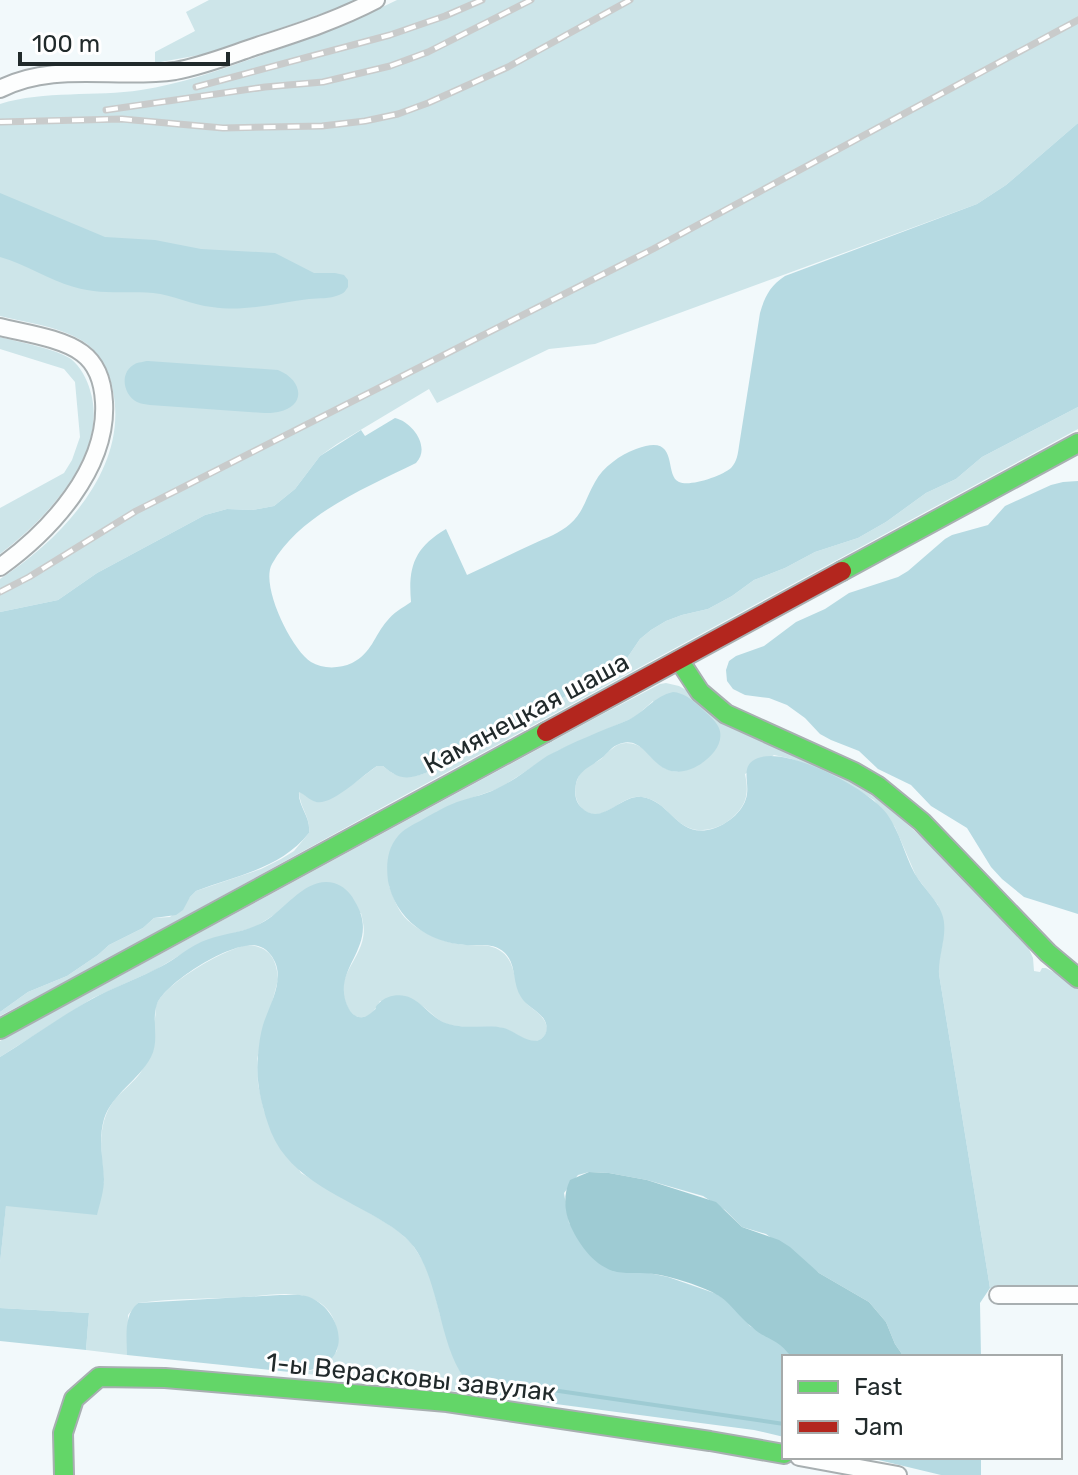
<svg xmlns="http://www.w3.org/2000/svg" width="1078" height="1475" viewBox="0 0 1078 1475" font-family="Rubik,sans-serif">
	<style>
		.green { fill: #cde5e9 }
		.forest { fill: #b6dae2 }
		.water { fill: #9ecbd3 }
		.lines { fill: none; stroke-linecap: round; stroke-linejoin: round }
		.stream { stroke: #9ecbd3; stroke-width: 4 }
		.street-casing { stroke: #a8afb1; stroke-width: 20 }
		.fast-casing { stroke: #a8afb1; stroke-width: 22 }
		.jam-casing { stroke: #a8afb1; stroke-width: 22 }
		.street { stroke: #fdfefe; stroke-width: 16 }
		.fast { stroke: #63d668; stroke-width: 18 }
		.jam { stroke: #b3261e; stroke-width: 18 }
		.rail-casing { stroke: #c9cbcb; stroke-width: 7 }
		.rail { stroke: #fff; stroke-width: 4; stroke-dasharray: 12; stroke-linecap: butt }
		.labels { text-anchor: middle; stroke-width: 6; stroke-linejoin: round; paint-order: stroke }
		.street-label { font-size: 26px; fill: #212a2b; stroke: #fff }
	</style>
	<rect width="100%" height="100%" fill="#f2f9fb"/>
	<!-- green -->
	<path class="green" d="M 209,0 L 357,0 L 313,17 L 205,54 L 155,63 L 155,52 L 195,31 L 186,12 Z
		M 397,0 L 1078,0 L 1078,123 L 1006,185 L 977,204 L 595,344 L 549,349 L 437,403 L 429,389 L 337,444 L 320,456 L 295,489 L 274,506 L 252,510 L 227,509 L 205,515 L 97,573 L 58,600 L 0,612 L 0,579 C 60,540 129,470 113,391 C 110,373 102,356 87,344 C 64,327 28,323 0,316 L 0,104 C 44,90 96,97 141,90 C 180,84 217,71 254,58 C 303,41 350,23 397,0 Z
		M 0,337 C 18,342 57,349 71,359 C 80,366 87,379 90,390 C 110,453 45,520 0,554 L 0,508 L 64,473 L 72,460 L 80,437 L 75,382 L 64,369 L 0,349 Z
		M 1078,407 L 1078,429 L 394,801 L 88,970 L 0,1016 L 0,1012 L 28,992 L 67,976 L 98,955 L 109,945 L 143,928 L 154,918 L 170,917 L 196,891 L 261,869 L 281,859 L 294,851 L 309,833 C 311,817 299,807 299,791 L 316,802 L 353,784 L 377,766 L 383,766 C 397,779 410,779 428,772 L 546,710 L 564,697 L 583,691 L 606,681 L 623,664 L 640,639 L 651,630 L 666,621 L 682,615 L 708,609 L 732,596 L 754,580 L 785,568 L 815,552 L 858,538 L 886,522 L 926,493 L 956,479 L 982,457 Z
		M 666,683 L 679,686 L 860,787 C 924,831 975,892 1028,947 L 1033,958 L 1034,971 L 1040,972 L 1042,968 L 1046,968 L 1078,985 L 1078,1288 L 990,1288 L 939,974 L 939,961 L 943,940 L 938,905 L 916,876 L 895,827 L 874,800 L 834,776 L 792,759 L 774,755 L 745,774 C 749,793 747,805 732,818 C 726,823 719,827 710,829 C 675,837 671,800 641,797 C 622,794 604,824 585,811 C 571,801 573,779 585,768 C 590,764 596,763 601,759 C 609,752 615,743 626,743 C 651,743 650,769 678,772 L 653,701 L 635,717 L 557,751 L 500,788 L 454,804 L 436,812 L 389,886 C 393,895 396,906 402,914 C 415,931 445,944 467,945 C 480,946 490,943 502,952 C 519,964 511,993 533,1009 C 540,1014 546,1020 547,1028 C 547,1035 542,1040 536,1041 C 525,1043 513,1030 502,1028 C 484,1024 465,1030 447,1024 C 435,1020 426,1006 417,1003 C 409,1000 390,1001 380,1001 C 376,1007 372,1017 363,1017 C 356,1018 351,1014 348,1008 C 333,977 358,964 363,938 C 365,929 363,922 361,913 L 277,913 L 255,927 L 200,943 L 157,969 L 93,998 L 0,1057 L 0,1041 L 601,715 L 660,684 Z
		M 247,945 C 269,946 277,959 278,980 L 257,1059 L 258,1084 L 264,1111 L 301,1173 L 378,1218 L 397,1230 L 412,1244 L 423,1261 L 432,1282 L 440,1315 L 459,1369 L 465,1381 L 480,1394 L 299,1373 L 318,1369 L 337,1351 C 340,1326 333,1305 307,1297 C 288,1291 263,1296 244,1297 C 209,1299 173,1298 138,1303 L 128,1315 L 127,1355 L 86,1350 L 89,1313 L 0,1308 L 0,1263 L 6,1205 L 104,1183 C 102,1154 95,1125 115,1099 C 123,1090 134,1082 141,1072 C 146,1064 153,1029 155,1018 C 156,1014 155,1010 156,1006 C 164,983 225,949 247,945 Z"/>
	<!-- forest -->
	<path class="forest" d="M 1078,123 L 1078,407 L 982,457 L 956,479 L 926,493 L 886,522 L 858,538 L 815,552 L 785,568 L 754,580 L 732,596 L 708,609 L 682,615 L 666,621 L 651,630 L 640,639 L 623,664 L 605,681 L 583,691 L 564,697 L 546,710 L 428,772 C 408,780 399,780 383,766 L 377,766 C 364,774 332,806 316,802 C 311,801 304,794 299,792 C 298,807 311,816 309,833 C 280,869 237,875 196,891 L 190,897 L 183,910 L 176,915 L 154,918 L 143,928 L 109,945 L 98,955 L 67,976 L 28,992 L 0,1012 L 0,612 L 58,600 L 97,573 L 205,515 L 227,509 L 252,510 L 274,506 L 295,489 L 320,456 L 361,430 L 365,436 L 395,418 C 413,422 431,448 416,463 C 366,488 300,514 272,564 C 260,585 291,649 311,662 C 322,669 339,669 352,663 C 372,653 374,636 387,621 C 393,613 402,608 411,602 C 408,567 414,548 446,529 L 467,575 C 489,565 511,554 533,544 C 546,538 560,533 570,524 C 584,512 586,497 595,482 C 603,467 620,455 636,449 C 681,432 663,475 679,482 C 690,487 722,476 731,468 C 737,462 738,453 739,446 L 760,313 C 765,296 770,286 785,276 L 977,204 L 1006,185 Z
		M 0,193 L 105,237 L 155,240 L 201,249 L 275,253 L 314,273 L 335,273 L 344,275 L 348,280 L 348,287 C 344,292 346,292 339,295 C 329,299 320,298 309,299 C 276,303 246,312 212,307 C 192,305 173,295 153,293 C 126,291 100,295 74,287 C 48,280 26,264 0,257 Z
		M 148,361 L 278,370 C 303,380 307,406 278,412 C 273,413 268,413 264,413 L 150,405 C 146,404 141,404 137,402 C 123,395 119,372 135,364 C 136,363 146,361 148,361 Z
		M 1078,481 L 1078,914 L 1024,897 L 1002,879 L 991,867 L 967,828 L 931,806 L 911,785 L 878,769 L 859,751 L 831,740 L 820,734 L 805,718 L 787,705 L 769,698 L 745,695 L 733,689 L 727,681 L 726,670 L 729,661 L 736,656 L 764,646 L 796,622 L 825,609 L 849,593 L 898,577 L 908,571 L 945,539 L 952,535 L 988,525 L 1005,506 L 1051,485 L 1063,482 Z
		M 673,692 C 684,693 691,699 699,706 C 706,713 715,719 719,728 C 726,746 706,763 691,769 C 650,784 649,730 617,745 C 610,748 606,756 599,760 C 590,767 582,769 577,780 C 574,790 574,801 582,808 C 601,827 621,794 642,797 C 672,801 677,841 715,828 C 729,823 745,810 747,794 C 749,780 740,765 758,758 C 788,746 869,789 887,814 C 900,832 904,854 915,874 C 923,888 937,899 942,914 C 949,933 938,954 939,974 L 990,1288 L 980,1303 L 981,1357 L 904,1357 L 895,1344 L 886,1322 L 869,1302 L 819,1273 L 766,1234 L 742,1227 L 725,1210 L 703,1196 L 647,1180 L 609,1173 L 589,1172 L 578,1175 L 564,1193 L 569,1223 L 631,1273 L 649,1273 L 668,1277 L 717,1294 L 734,1307 L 750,1326 L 784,1346 L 791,1357 L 784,1357 L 784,1437 L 754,1430 L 480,1394 C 438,1365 444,1288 414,1247 C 407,1238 397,1230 387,1224 C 346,1197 291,1181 271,1132 C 262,1108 255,1081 258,1055 C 259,1045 260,1035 263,1025 C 269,1006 284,982 275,962 C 272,955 266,948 258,946 C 234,939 166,982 157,1004 C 151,1021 160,1040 151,1057 C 139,1080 112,1094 104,1119 C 98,1140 103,1158 104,1179 C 104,1191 100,1203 97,1215 L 6,1206 L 0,1263 L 0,1057 C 31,1038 61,1016 92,999 C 112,988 134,980 154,970 C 171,963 184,950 201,942 C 221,933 246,933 265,921 C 286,909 306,876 334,883 C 343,886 350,892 354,900 C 384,947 327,968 349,1009 C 354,1018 363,1020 371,1013 C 380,1006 372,1010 379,1003 C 387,995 401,993 411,998 C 423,1004 431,1016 443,1022 C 463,1031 484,1023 504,1028 C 515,1031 530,1046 541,1039 C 547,1035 548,1027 545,1021 C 540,1011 527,1007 521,997 C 512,984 517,965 505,953 C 493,942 480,946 466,945 C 429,943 395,919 388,881 C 386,865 387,849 398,836 C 404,829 412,825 420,821 C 432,814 444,807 457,802 C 472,797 488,794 502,786 C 518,778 532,766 547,756 C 573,742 601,731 628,720 C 645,712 654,696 673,692 Z
		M 280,1295 C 288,1295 298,1294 306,1296 C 332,1303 352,1342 328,1362 C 320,1369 309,1370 299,1373 L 127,1355 C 127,1338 123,1315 138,1303 Z
		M 0,1308 L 89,1313 L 86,1350 L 0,1341 Z
		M 866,1457 L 910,1457 L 919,1459 L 981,1457 L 981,1475 L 941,1475 Z"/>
	<!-- water -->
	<path class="water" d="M 589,1172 L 609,1173 L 647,1180 L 716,1202 L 742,1227 L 779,1240 L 790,1247 L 819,1273 L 869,1302 L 886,1322 L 895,1344 L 904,1357 L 791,1357 C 778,1338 768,1341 753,1328 C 738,1317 730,1300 712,1292 C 694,1284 674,1277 654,1274 C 642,1272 630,1274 617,1272 C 595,1267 580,1246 571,1227 C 564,1211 563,1195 570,1180 Z"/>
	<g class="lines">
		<!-- stream -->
		<path class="stream" d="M 511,1384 L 784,1424"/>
		<defs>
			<path id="street" d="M 0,89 C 54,61 117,80 175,71 C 203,66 230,55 257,46 C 297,33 338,20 376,0
				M 0,327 C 24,333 62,338 82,353 C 97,364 103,383 104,402 C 108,469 50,531 0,567
				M 998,1295 L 1078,1295
				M 799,1457 L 898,1475"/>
			<path id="fast" d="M 842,571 L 1078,443
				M 679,660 L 700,692 L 726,714 L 854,772 L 878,786 L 922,822 L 1048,953 L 1078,978
				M 0,1029 L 546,732
				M 64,1475 L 63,1433 L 74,1399 L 99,1377 L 165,1378 L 447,1402 L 710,1441 L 784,1454"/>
			<path id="jam" d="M 546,732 L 842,571"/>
		</defs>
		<!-- street casing -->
		<use href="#street" class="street-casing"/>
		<!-- fast casing -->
		<use href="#fast" class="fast-casing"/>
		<!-- jam casing -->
		<use href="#jam" class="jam-casing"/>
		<!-- street -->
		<use href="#street" class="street"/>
		<!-- fast -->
		<use href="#fast" class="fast"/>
		<!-- jam -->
		<use href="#jam" class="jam"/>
		<defs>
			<path id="rail" d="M 196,87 L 390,35 L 445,16 L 482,0
				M 106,110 L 265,87 L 323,82 L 390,66 L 428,52 L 531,0
				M 0,122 L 122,119 L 223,128 L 322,126 L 365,121 L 398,114 L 428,103 L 508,67 L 630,0
				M 0,592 L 29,577 L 136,511 L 653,249 L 1078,20"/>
		</defs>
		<!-- rail casing -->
		<use href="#rail" class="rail-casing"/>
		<!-- rail -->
		<use href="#rail" class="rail"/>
	</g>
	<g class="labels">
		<!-- street labels -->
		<g class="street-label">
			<text transform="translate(526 713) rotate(-28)" y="9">Камянецкая шаша</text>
			<text transform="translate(411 1377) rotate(6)" y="9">1-ы Верасковы завулак</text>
		</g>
	</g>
	<!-- legend -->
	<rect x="782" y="1355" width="280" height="104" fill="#ffffff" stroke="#a6aaaa" stroke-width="2"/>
	<rect x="798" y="1381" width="40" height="12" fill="#63d668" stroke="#a6aaaa" stroke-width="2"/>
	<text x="854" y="1395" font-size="24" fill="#212a2b">Fast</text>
	<rect x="798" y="1421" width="40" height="12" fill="#b3261e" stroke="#a6aaaa" stroke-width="2"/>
	<text x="854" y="1435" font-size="24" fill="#212a2b">Jam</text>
	<!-- scale -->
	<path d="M20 52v12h208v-12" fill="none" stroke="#212a2b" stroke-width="4"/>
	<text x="32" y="52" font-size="24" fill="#212a2b" stroke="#ffffff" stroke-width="6" paint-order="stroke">100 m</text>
</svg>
